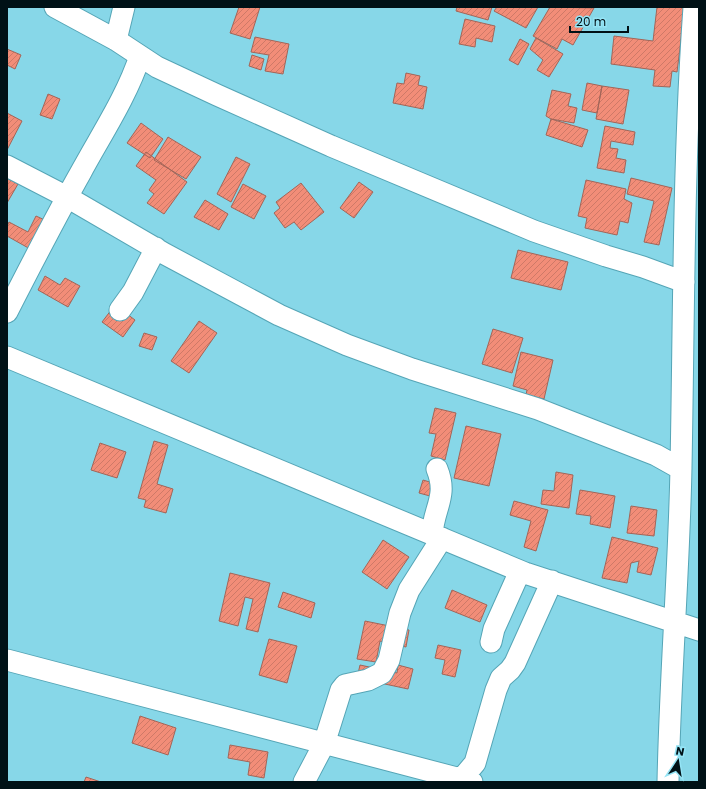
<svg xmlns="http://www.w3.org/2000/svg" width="706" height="789" viewBox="0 0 706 789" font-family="Poppins,sans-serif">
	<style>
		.building { fill: url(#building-hatch); stroke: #a26558 }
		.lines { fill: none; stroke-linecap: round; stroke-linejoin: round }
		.minor-casing { stroke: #55a5b6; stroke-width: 23 }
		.minor { stroke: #fff; stroke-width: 21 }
	</style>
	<defs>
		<pattern id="building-hatch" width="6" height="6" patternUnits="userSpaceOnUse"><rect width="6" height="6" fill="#f28d78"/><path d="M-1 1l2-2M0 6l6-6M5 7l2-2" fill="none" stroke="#ce7967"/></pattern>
	</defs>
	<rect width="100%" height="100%" fill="#87d7e8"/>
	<!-- building -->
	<path class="building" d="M 239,7 L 260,7 L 250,39 L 230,33 Z
		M 457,7 L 492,7 L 488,20 L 456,11 Z
		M 497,7 L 538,7 L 526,28 L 494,11 Z
		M 550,7 L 594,8 L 573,45 L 562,39 L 557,49 L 533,36 Z
		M 657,7 L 685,7 L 677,72 L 672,71 L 670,87 L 653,86 L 655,70 L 611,64 L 614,36 L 653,41 Z
		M 465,19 L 495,26 L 492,42 L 476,38 L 475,47 L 459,44 Z
		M 255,37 L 289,44 L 283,74 L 265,71 L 269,55 L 251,52 Z
		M 536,38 L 563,54 L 549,77 L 537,70 L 543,60 L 530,49 Z
		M 520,39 L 529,44 L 518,65 L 509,60 Z
		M 7,49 L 21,55 L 15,69 L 7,65 Z
		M 252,55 L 264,59 L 261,70 L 249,66 Z
		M 406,73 L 420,76 L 418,85 L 427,87 L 423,109 L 393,103 L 397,83 L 404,84 Z
		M 587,83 L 602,86 L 597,113 L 582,110 Z
		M 602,86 L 629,90 L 623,124 L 596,119 Z
		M 552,90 L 571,94 L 568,106 L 577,108 L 574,123 L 551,119 L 546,116 Z
		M 48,94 L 60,99 L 52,119 L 40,115 Z
		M 7,113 L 22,121 L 7,150 Z
		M 551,119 L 588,130 L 582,147 L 546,135 Z
		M 141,123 L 163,139 L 150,158 L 127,143 Z
		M 605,126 L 635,132 L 633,145 L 611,141 L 610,148 L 618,149 L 616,158 L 626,160 L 624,173 L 597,168 Z
		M 168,137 L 201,157 L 186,179 L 154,160 Z
		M 146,152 L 187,182 L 164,214 L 147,203 L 154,194 L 149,190 L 156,180 L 136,166 Z
		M 236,157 L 250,164 L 231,202 L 217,194 Z
		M 7,178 L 18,184 L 7,203 Z
		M 631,178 L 672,188 L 659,245 L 644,242 L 654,201 L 627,194 Z
		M 586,180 L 626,189 L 624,199 L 632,203 L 628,223 L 620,221 L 617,235 L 585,228 L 587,218 L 578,216 Z
		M 359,182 L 373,192 L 354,218 L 340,208 Z
		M 301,183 L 324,212 L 301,230 L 294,222 L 285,228 L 274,213 L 280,208 L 276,202 Z
		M 243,184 L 266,196 L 254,219 L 231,207 Z
		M 205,200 L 228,214 L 219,230 L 194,217 Z
		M 36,216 L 47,221 L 32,250 L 7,236 L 7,226 L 9,222 L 28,232 Z
		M 518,250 L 568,262 L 561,290 L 511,278 Z
		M 45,276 L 60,285 L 65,278 L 80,286 L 68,307 L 38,290 Z
		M 115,305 L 135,320 L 123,337 L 102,322 Z
		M 199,321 L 217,333 L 189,373 L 171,361 Z
		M 493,329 L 523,338 L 512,373 L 482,364 Z
		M 144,333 L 157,337 L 152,350 L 139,346 Z
		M 521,352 L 553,360 L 544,399 L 526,395 L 527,390 L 513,386 Z
		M 435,408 L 456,413 L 445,460 L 431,456 L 436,434 L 429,433 Z
		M 466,426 L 501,434 L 489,486 L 454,478 Z
		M 154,441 L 168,445 L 157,484 L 173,489 L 166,513 L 144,507 L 146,500 L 138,498 Z
		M 100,443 L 126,452 L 117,478 L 91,470 Z
		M 556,472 L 573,475 L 569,508 L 541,504 L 543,490 L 554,491 Z
		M 423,480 L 443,486 L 438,507 L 428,504 L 430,496 L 419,493 Z
		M 580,490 L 615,496 L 610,528 L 590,524 L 591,516 L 576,514 Z
		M 514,501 L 548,510 L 536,551 L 524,547 L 531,521 L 510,515 Z
		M 631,506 L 657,510 L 654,536 L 627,533 Z
		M 612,537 L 658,548 L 651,575 L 637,572 L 639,561 L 631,563 L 627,583 L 602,578 Z
		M 383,540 L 409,557 L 387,589 L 362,572 Z
		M 230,573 L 270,583 L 258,632 L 246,629 L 253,599 L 245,597 L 238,626 L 219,621 Z
		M 452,590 L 487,605 L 480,622 L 445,608 Z
		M 283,592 L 315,603 L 311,618 L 278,607 Z
		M 365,621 L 409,630 L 406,647 L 380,641 L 376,662 L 357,659 Z
		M 269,639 L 297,646 L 287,683 L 259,675 Z
		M 438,645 L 461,650 L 455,677 L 442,674 L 445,660 L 435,658 Z
		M 360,665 L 397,673 L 398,665 L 413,669 L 408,689 L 357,678 Z
		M 140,716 L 176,728 L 168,755 L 132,743 Z
		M 230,745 L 268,752 L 264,778 L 248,775 L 250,762 L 228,758 Z
		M 86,777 L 101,782 L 84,782 Z"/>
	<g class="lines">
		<defs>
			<path id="minor" d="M 55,7 L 116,40 L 157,67 L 217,95 L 331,146 L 534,231 L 606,256 L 643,267 L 684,282
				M 116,40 L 124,7
				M 7,166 L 67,197 L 165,254 L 279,315 L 347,345 L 412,369 L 538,409 L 566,420 L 656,455 L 681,469
				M 120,310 L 133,292 L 156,248
				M 7,312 C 31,265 55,218 81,172 C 101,135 127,96 140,56
				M 7,357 L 525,573 L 699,630
				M 432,534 C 434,507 448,496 437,469
				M 491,642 L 494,629 L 520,571
				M 7,660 L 472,782
				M 304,782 L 324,744 L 341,690 L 345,685 L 368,680 L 382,673 L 389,660 L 400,613 L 409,590 L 442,538
				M 459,782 L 475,763 L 496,690 L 501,678 L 510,670 L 515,663 L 552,581
				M 668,782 C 670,677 679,572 681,467 C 684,313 683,160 694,7"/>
		</defs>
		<!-- minor casing -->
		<use href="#minor" class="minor-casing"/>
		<!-- minor -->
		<use href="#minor" class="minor"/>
	</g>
	<!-- border -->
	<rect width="706" height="789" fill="none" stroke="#001116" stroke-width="16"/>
	<!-- north arrow -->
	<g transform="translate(678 761) rotate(12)" stroke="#94e4f5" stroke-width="3" paint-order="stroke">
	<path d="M0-3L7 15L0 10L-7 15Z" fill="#001116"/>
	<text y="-6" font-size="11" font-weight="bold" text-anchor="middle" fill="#001116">N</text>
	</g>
	<!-- scale -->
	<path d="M570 26v6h58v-6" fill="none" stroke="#001116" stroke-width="2"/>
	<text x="576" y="26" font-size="12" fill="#001116" stroke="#94e4f5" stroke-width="3" paint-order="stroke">20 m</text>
</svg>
